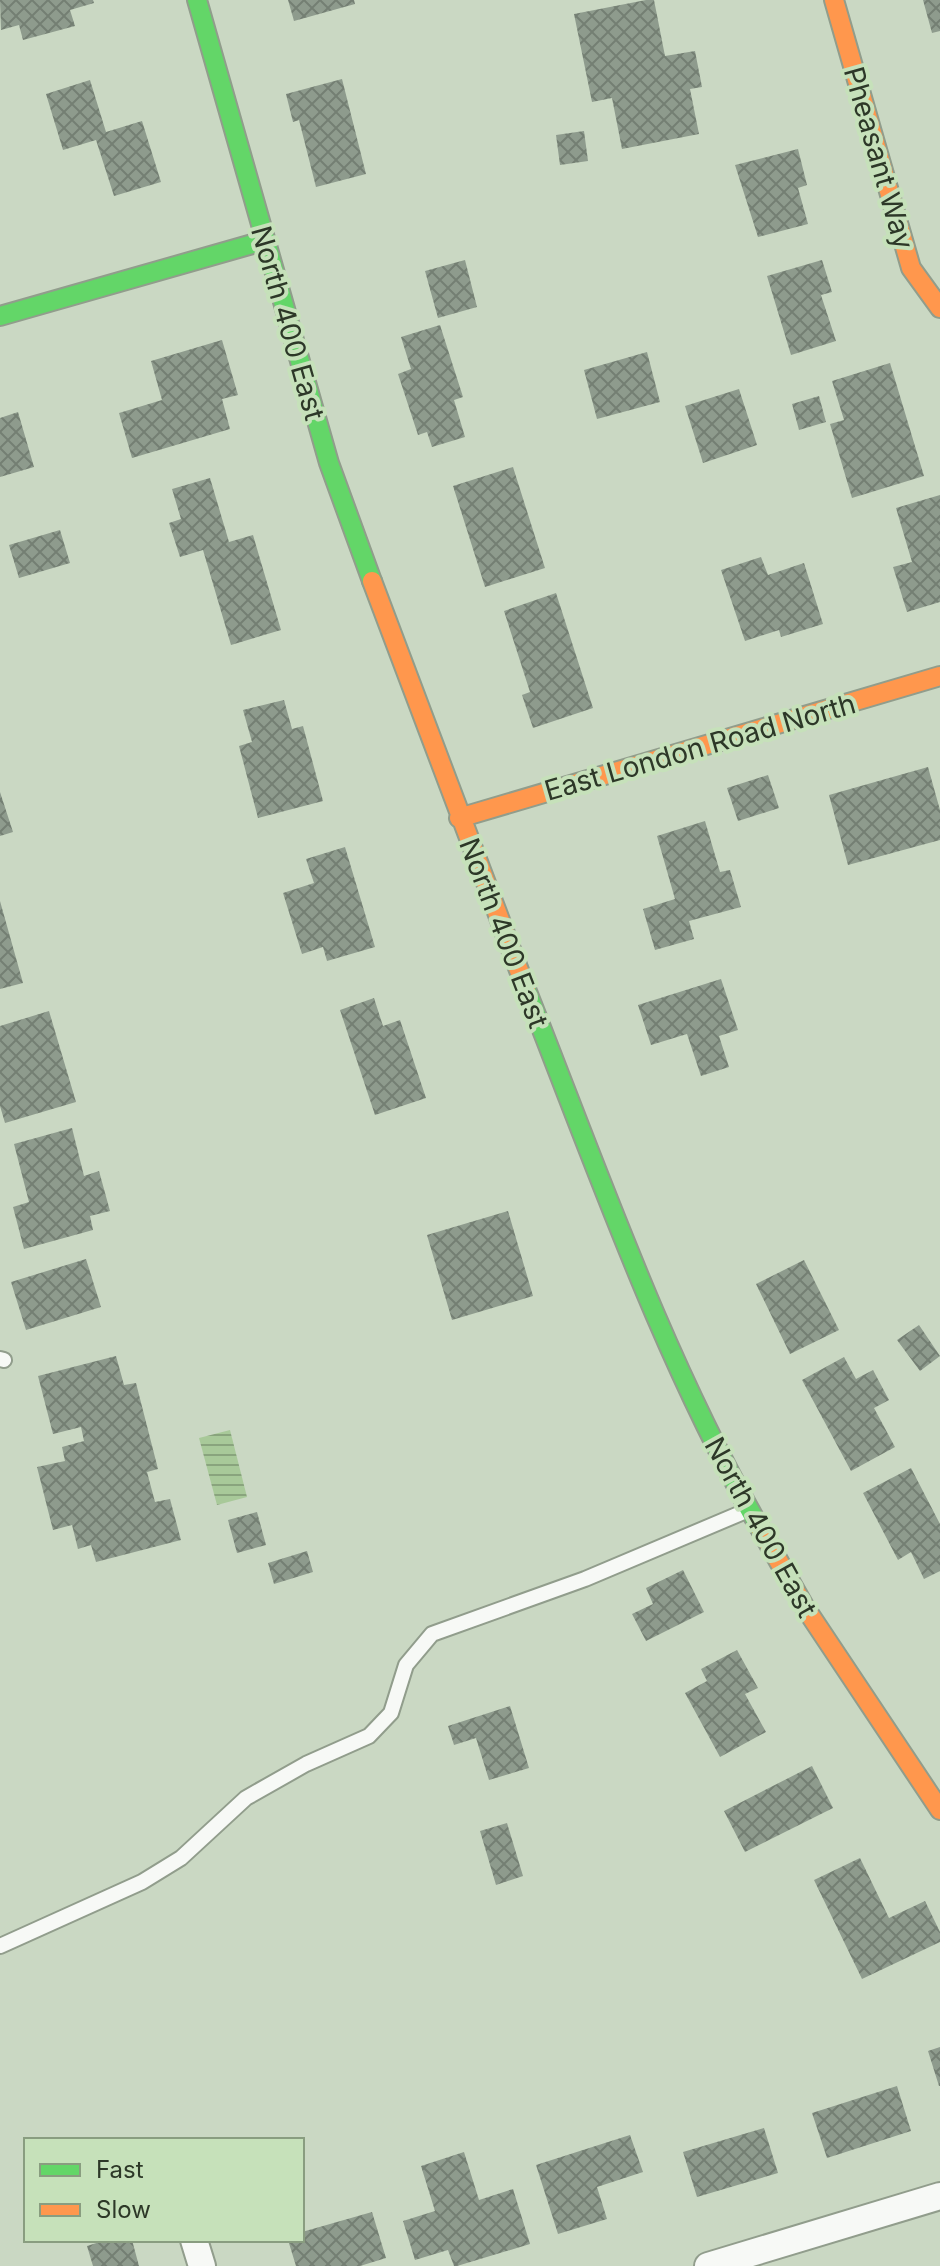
<svg xmlns="http://www.w3.org/2000/svg" width="940" height="2266" viewBox="0 0 940 2266" font-family="Inter,sans-serif">
	<style>
		.water { fill: url(#water-rules) }
		.building { fill: url(#building-cross-hatch) }
		.lines { fill: none; stroke-linecap: round; stroke-linejoin: round }
		.lane-casing { stroke: #919d8c; stroke-width: 18 }
		.street-casing { stroke: #919d8c; stroke-width: 30 }
		.fast-casing { stroke: #919d8c; stroke-width: 22 }
		.slow-casing { stroke: #919d8c; stroke-width: 22 }
		.lane { stroke: #f7f9f6; stroke-width: 14 }
		.street { stroke: #f7f9f6; stroke-width: 26 }
		.fast { stroke: #63d668; stroke-width: 18 }
		.slow { stroke: #ff974d; stroke-width: 18 }
		.labels { text-anchor: middle; stroke-width: 8; stroke-linejoin: round; paint-order: stroke }
		.street-label { font-size: 28px; fill: #2d3828; stroke: #c6e1ba }
	</style>
	<defs>
		<pattern id="water-rules" width="6" height="5" patternUnits="userSpaceOnUse" patternTransform="scale(2)"><rect width="6" height="5" fill="#a8c999"/><path d="M0 2.5h6" fill="none" stroke="#89a47d"/></pattern>
		<pattern id="building-cross-hatch" width="8" height="8" patternUnits="userSpaceOnUse" patternTransform="scale(2)"><rect width="8" height="8" fill="#8e9b8d"/><path d="M0 0l8 8M0 8l8-8" fill="none" stroke="#747f73"/></pattern>
	</defs>
	<rect width="100%" height="100%" fill="#cad8c3"/>
	<!-- water -->
	<path class="water" d="M 230,1430 L 247,1497 L 217,1505 L 199,1438 Z"/>
	<!-- building -->
	<path class="building" d="M 0,0 L 93,0 L 94,3 L 70,10 L 75,26 L 23,40 L 19,25 L 1,30 Z
		M 288,0 L 354,0 L 355,4 L 294,21 Z
		M 646,0 L 654,0 L 665,56 L 695,51 L 702,87 L 690,89 L 699,134 L 622,149 L 612,98 L 592,102 L 574,14 Z
		M 923,0 L 940,0 L 940,31 L 932,33 Z
		M 342,79 L 366,174 L 316,187 L 299,120 L 293,122 L 286,94 Z
		M 90,80 L 106,132 L 142,121 L 161,182 L 114,196 L 96,140 L 63,150 L 46,94 Z
		M 584,131 L 588,161 L 560,165 L 556,135 Z
		M 798,149 L 807,185 L 798,188 L 808,224 L 758,237 L 735,165 Z
		M 465,260 L 477,307 L 438,318 L 425,271 Z
		M 822,260 L 832,292 L 821,295 L 836,341 L 791,355 L 767,276 Z
		M 440,325 L 463,397 L 454,400 L 465,437 L 432,447 L 427,432 L 418,435 L 398,374 L 411,369 L 401,337 Z
		M 222,340 L 238,395 L 222,399 L 230,429 L 132,458 L 119,413 L 162,400 L 151,361 Z
		M 647,352 L 660,402 L 597,419 L 584,370 Z
		M 890,363 L 924,476 L 852,498 L 830,424 L 844,420 L 832,381 Z
		M 739,389 L 757,445 L 703,463 L 685,406 Z
		M 819,396 L 826,422 L 799,430 L 792,404 Z
		M 18,412 L 34,467 L 0,477 L 0,418 Z
		M 513,467 L 545,568 L 485,587 L 453,486 Z
		M 210,478 L 229,542 L 253,535 L 281,630 L 231,645 L 203,550 L 180,557 L 169,523 L 181,519 L 172,489 Z
		M 940,495 L 940,602 L 907,612 L 893,567 L 912,562 L 896,508 Z
		M 60,530 L 70,563 L 19,578 L 9,545 Z
		M 761,557 L 768,575 L 804,563 L 823,624 L 781,637 L 779,630 L 745,641 L 721,570 Z
		M 556,593 L 593,708 L 533,728 L 522,695 L 530,692 L 504,611 Z
		M 284,700 L 292,729 L 303,726 L 323,801 L 258,818 L 239,746 L 252,742 L 243,710 Z
		M 928,767 L 940,810 L 940,840 L 848,865 L 829,795 Z
		M 768,775 L 779,808 L 738,821 L 727,788 Z
		M 0,792 L 13,832 L 0,836 Z
		M 705,821 L 720,872 L 730,870 L 741,907 L 689,921 L 694,939 L 655,950 L 643,909 L 675,899 L 657,836 Z
		M 345,847 L 375,947 L 327,961 L 323,947 L 302,954 L 283,893 L 314,883 L 306,859 Z
		M 0,901 L 23,983 L 0,989 Z
		M 721,979 L 738,1030 L 719,1036 L 729,1067 L 701,1076 L 687,1034 L 651,1045 L 638,1005 Z
		M 374,998 L 383,1026 L 400,1020 L 426,1098 L 375,1115 L 340,1010 Z
		M 49,1011 L 76,1102 L 5,1123 L 0,1106 L 0,1026 Z
		M 72,1128 L 84,1176 L 99,1171 L 110,1211 L 90,1216 L 93,1230 L 24,1249 L 13,1207 L 29,1202 L 14,1144 Z
		M 508,1211 L 533,1296 L 452,1320 L 427,1235 Z
		M 86,1259 L 101,1307 L 26,1330 L 11,1282 Z
		M 804,1260 L 839,1330 L 790,1354 L 756,1284 Z
		M 919,1325 L 940,1356 L 920,1371 L 897,1340 Z
		M 116,1356 L 124,1385 L 136,1383 L 158,1469 L 147,1472 L 155,1502 L 170,1499 L 181,1540 L 96,1562 L 91,1545 L 78,1549 L 72,1525 L 53,1530 L 37,1467 L 65,1461 L 62,1447 L 84,1441 L 81,1427 L 53,1434 L 38,1376 Z
		M 844,1357 L 856,1379 L 873,1370 L 889,1400 L 874,1408 L 895,1447 L 851,1471 L 802,1380 Z
		M 911,1468 L 940,1524 L 940,1571 L 924,1579 L 911,1552 L 898,1560 L 863,1493 Z
		M 257,1512 L 266,1545 L 237,1553 L 228,1520 Z
		M 307,1551 L 313,1572 L 274,1584 L 268,1563 Z
		M 683,1570 L 704,1612 L 646,1641 L 632,1614 L 653,1604 L 646,1588 Z
		M 737,1650 L 758,1688 L 745,1694 L 766,1732 L 720,1757 L 685,1693 L 707,1681 L 701,1669 Z
		M 510,1706 L 529,1768 L 489,1780 L 476,1738 L 454,1745 L 448,1726 Z
		M 812,1766 L 833,1808 L 745,1852 L 724,1811 Z
		M 507,1823 L 523,1876 L 496,1885 L 480,1831 Z
		M 860,1858 L 889,1918 L 925,1901 L 940,1932 L 940,1942 L 862,1979 L 814,1880 Z
		M 940,2047 L 940,2086 L 939,2086 L 928,2051 Z
		M 897,2086 L 911,2131 L 827,2158 L 812,2113 Z
		M 764,2128 L 778,2173 L 697,2197 L 683,2152 Z
		M 630,2135 L 643,2172 L 597,2187 L 607,2219 L 558,2234 L 536,2165 Z
		M 464,2152 L 479,2200 L 513,2189 L 530,2244 L 457,2266 L 454,2266 L 448,2250 L 415,2260 L 403,2221 L 435,2211 L 421,2166 Z
		M 372,2212 L 386,2258 L 360,2266 L 296,2266 L 288,2240 L 302,2240 L 302,2232 Z
		M 106,2240 L 132,2240 L 139,2266 L 93,2266 L 87,2246 Z"/>
	<g class="lines">
		<defs>
			<path id="lane" d="M 0,1359 L 4,1360
				M 0,1946 L 142,1882 L 181,1858 L 246,1798 L 306,1764 L 369,1736 L 391,1713 L 406,1665 L 432,1634 L 585,1579 L 746,1511"/>
			<path id="street" d="M 194,2240 L 202,2266
				M 708,2266 L 940,2196"/>
			<path id="fast" d="M 197,0 L 329,463 L 372,581
				M 0,316 L 263,241
				M 526,989 C 598,1171 663,1359 761,1530"/>
			<path id="slow" d="M 834,0 L 911,268 L 940,308
				M 372,581 L 526,989
				M 459,818 L 940,676
				M 761,1530 L 804,1606 L 940,1810"/>
		</defs>
		<!-- lane casing -->
		<use href="#lane" class="lane-casing"/>
		<!-- street casing -->
		<use href="#street" class="street-casing"/>
		<!-- fast casing -->
		<use href="#fast" class="fast-casing"/>
		<!-- slow casing -->
		<use href="#slow" class="slow-casing"/>
		<!-- lane -->
		<use href="#lane" class="lane"/>
		<!-- street -->
		<use href="#street" class="street"/>
		<!-- fast -->
		<use href="#fast" class="fast"/>
		<!-- slow -->
		<use href="#slow" class="slow"/>
	</g>
	<g class="labels">
		<!-- street labels -->
		<g class="street-label">
			<text transform="translate(879 158) rotate(74)" y="10">Pheasant Way</text>
			<text transform="translate(288 323) rotate(74)" y="10">North 400 East</text>
			<text transform="translate(700 747) rotate(-16)" y="10">East London Road North</text>
			<text transform="translate(504 933) rotate(69)" y="10">North 400 East</text>
			<text transform="translate(761 1527) rotate(61)" y="10">North 400 East</text>
		</g>
	</g>
	<!-- legend -->
	<rect x="24" y="2138" width="280" height="104" fill="#c6e1ba" stroke="#899d80" stroke-width="2"/>
	<rect x="40" y="2164" width="40" height="12" fill="#63d668" stroke="#899d80" stroke-width="2"/>
	<text x="96" y="2178" font-size="24" fill="#2d3828">Fast</text>
	<rect x="40" y="2204" width="40" height="12" fill="#ff974d" stroke="#899d80" stroke-width="2"/>
	<text x="96" y="2218" font-size="24" fill="#2d3828">Slow</text>
</svg>
